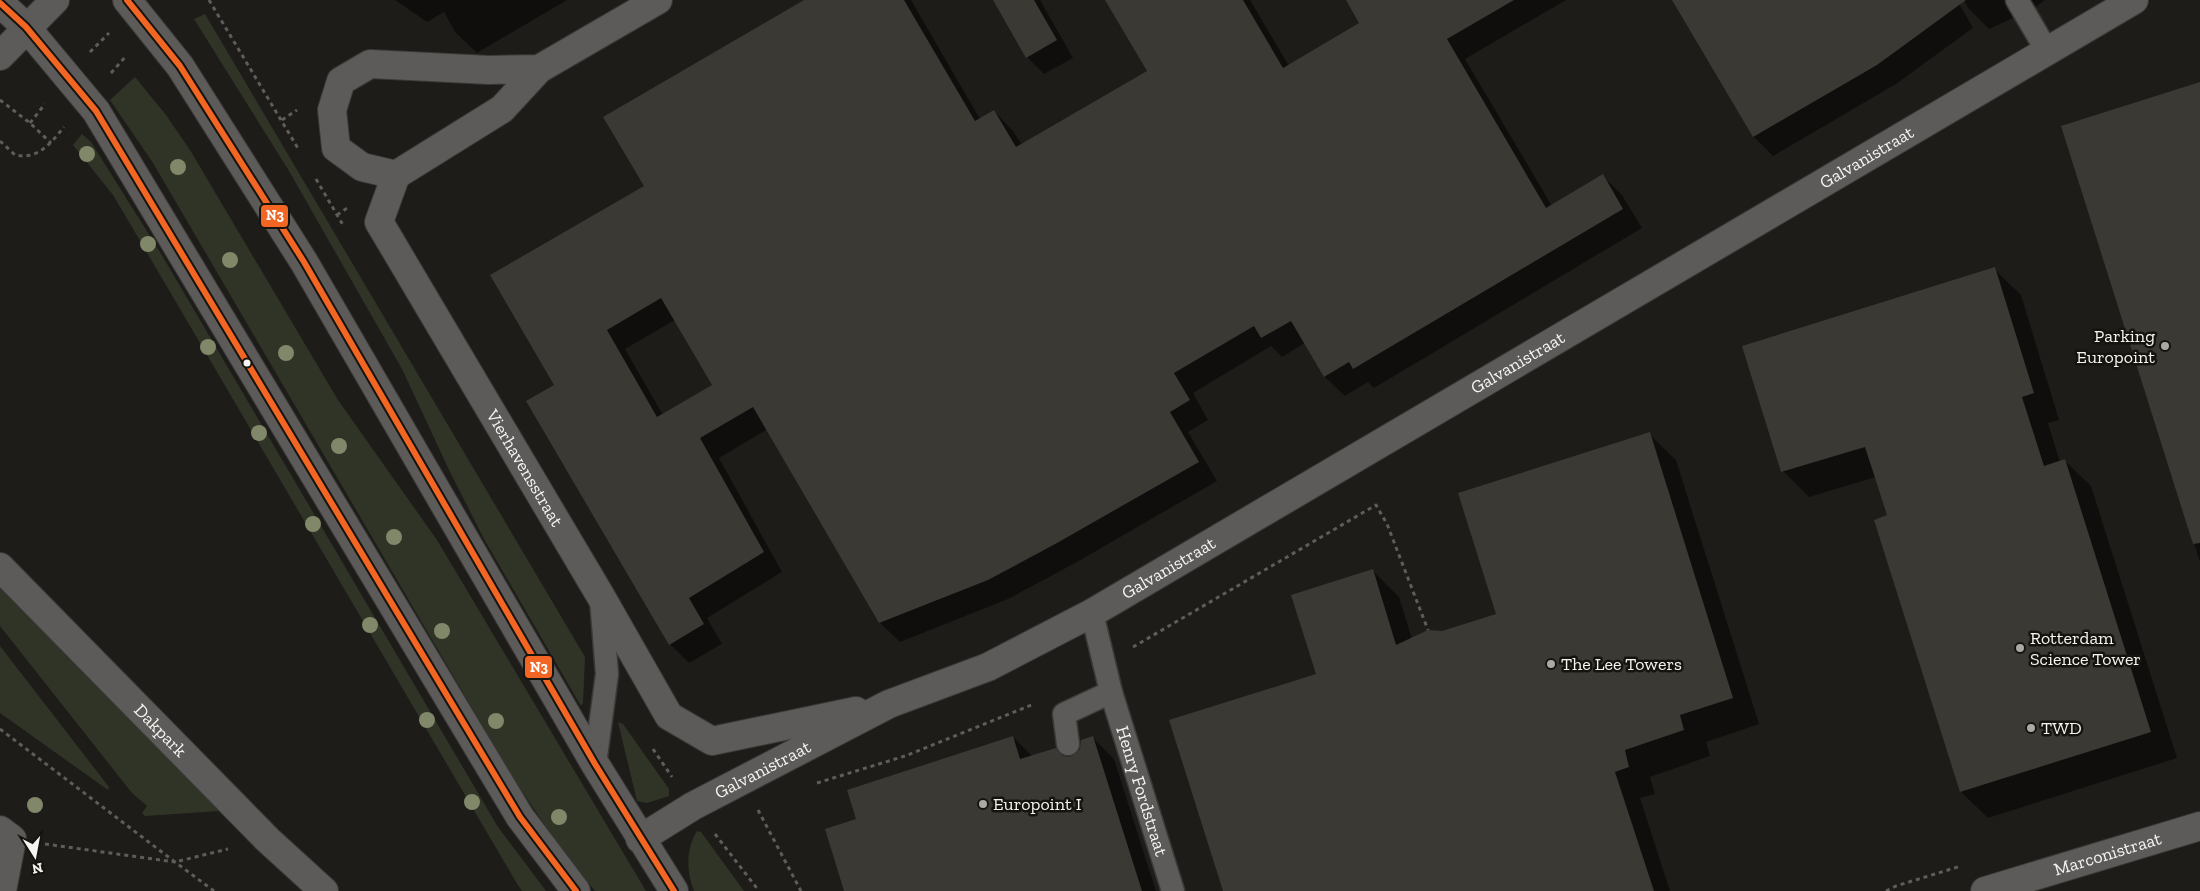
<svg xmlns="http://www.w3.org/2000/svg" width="2200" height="891" viewBox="0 0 2200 891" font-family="'Zilla Slab',serif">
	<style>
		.green { fill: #303426 }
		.shadow { fill: #0007; fill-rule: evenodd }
		.building { fill: #3b3933; fill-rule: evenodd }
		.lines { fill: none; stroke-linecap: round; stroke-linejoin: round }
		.lane-casing { stroke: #3a3938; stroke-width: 25 }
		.street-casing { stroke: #3a3938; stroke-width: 30 }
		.secondary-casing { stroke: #3a3938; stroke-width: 30 }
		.path { stroke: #5e5d5b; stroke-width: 3; stroke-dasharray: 4 4; stroke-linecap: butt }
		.lane { stroke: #5c5b59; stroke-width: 22 }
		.street { stroke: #5c5b59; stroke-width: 28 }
		.secondary { stroke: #5c5b59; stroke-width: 28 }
		.bus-1-casing { stroke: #16140e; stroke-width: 10 }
		.bus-1 { stroke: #f26522; stroke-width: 6 }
		.tree { fill: #81886a }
		.poi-dot { fill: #aaa9a5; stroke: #16140e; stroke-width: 2 }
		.bus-dot { fill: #f6f5f1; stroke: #16140e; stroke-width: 2 }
		.labels { text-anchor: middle; stroke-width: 5; stroke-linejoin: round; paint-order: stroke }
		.street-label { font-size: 18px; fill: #f6f5f1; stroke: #16140e }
		.poi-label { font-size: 18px; fill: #f6f5f1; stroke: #16140e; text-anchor: start }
		.line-badge { stroke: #16140e; stroke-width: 2 }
		.badge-label { font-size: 14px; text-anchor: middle; font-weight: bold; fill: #fff }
	</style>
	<rect width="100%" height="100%" fill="#1d1c19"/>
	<!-- green -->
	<path class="green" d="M 205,14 L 585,657 L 583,703 L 581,706 L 484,539 L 450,472 L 402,369 L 289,171 L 194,19 Z
		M 135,77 L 166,115 L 190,150 L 338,400 L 437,540 L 646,891 L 595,891 L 561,849 L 513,778 L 153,163 L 110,100 Z
		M 82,134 L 91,142 L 160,252 L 498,827 L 546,891 L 522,891 L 516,882 L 129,222 L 113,195 L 73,145 Z
		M 0,566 L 234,810 L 145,816 L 142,813 L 147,806 L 132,793 L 0,626 Z
		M 0,646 L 109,787 L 108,790 L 0,713 Z
		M 618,722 L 623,724 L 669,789 L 669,796 L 647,803 L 637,801 Z
		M 697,831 L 701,832 L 744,891 L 694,891 C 686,871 686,849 697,831 Z"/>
	<!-- shadow -->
	<path class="shadow" d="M 395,0 L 567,0 L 477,53 L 455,32 L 444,12 L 427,22 Z
		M 806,0 L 911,0 L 980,119 L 994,111 L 1013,131 L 1022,145 L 1149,71 L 1107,0 L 1250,0 L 1289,66 L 1361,24 L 1347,0 L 1566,0 L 1465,59 L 1552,206 L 1603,176 L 1622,195 L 1642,228 L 1374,388 L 1368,382 L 1345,396 L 1325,377 L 1305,343 L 1282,357 L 1271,346 L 1193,393 L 1208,420 L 1188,432 L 1217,481 L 1077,562 L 1008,599 L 900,642 L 880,623 L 768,429 L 719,458 L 782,572 L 707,618 L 722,644 L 689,663 L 670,644 L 556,385 L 645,186 ZM 675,320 L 714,386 L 663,415 L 625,349 Z
		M 994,0 L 1040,0 L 1073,58 L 1044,74 L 1027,57 Z
		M 1674,0 L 1957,0 L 1973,28 L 1896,84 L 1773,156 L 1754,137 Z
		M 1964,0 L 2045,0 L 2033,9 L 1989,29 L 1968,8 Z
		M 2200,84 L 2200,562 L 2062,127 Z
		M 1994,269 L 2021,295 L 2059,420 L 2048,423 L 2060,462 L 2064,460 L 2091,486 L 2177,758 L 1988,818 L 1961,792 L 1875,520 L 1888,516 L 1876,477 L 1809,497 L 1783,471 Z
		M 1649,434 L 1676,460 L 1759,724 L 1706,742 L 1710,756 L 1650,777 L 1655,794 L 1640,798 L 1670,891 L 1224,891 L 1318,674 L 1372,570 L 1399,597 L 1412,639 L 1442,633 L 1497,615 Z
		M 1013,737 L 1033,757 L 1071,758 L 1093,738 L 1114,759 L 1156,891 L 846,891 L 858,820 Z"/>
	<!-- building -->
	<path class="building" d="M 804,0 L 904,0 L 975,121 L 994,110 L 1016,147 L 1147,71 L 1105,0 L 1243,0 L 1283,68 L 1359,23 L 1346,0 L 1514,0 L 1447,39 L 1546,208 L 1603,174 L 1623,209 L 1353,369 L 1349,362 L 1324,377 L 1291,321 L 1261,338 L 1254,326 L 1174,373 L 1190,400 L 1170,412 L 1199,462 L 1057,543 L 988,580 L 879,623 L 753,407 L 700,438 L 764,552 L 689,598 L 704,624 L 669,645 L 526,401 L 554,385 L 490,275 L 644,186 L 603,117 ZM 661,298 L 712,385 L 657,417 L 607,330 Z
		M 993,0 L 1034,0 L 1057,40 L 1026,58 Z
		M 1672,0 L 1966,0 L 1877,65 L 1753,137 Z
		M 2200,82 L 2200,543 L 2193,544 L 2061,126 Z
		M 1995,267 L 2034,393 L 2022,397 L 2044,466 L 2065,459 L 2151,732 L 1960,792 L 1874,520 L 1887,515 L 1865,447 L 1781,472 L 1742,346 Z
		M 1650,432 L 1733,698 L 1680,715 L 1684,730 L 1625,750 L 1629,767 L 1615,772 L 1654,891 L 1223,891 L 1169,720 L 1316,674 L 1291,595 L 1373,569 L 1396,645 L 1428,630 L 1442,631 L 1496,614 L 1458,493 Z
		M 1013,736 L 1020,759 L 1056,748 L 1063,756 L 1070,757 L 1080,749 L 1081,740 L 1093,736 L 1142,891 L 844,891 L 825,829 L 856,819 L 847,790 Z"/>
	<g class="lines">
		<defs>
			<g id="lane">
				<path d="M 2017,0 L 2047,51"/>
				<path id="s1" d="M 1092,613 L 1111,692 L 1173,891"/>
				<path d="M 1068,744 L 1064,714 L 1111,692"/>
				<path d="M 595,764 L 607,674 L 601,599"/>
			</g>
			<g id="street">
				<path d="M 0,56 L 55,0"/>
				<path d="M 539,69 L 489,70 L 370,64 L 341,81 L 332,110 L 336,148 L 362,167 L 396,175 L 502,109 L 539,69 L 658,0"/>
				<path id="s2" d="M 396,175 L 379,222 L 600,595 L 669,716 L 712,741 L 856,711"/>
				<path id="s3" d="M 0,567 L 268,840 L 324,891"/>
				<path d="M 0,830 L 12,839 L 2,891"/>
				<path id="s4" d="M 640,839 L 693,806 L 889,704 L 988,667 L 1092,613 L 2134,0"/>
				<path id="s5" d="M 1985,891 L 2200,826"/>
			</g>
			<path id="secondary" d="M 127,0 L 180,66 L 304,262 L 595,764 L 674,891
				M 0,3 L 26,27 L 96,111 L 520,817 L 576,891"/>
		</defs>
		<!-- lane casing -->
		<use href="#lane" class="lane-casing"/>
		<!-- street casing -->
		<use href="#street" class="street-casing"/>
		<!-- secondary casing -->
		<use href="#secondary" class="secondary-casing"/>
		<!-- path -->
		<path class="path" d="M 209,0 L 299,150
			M 90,52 L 109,33
			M 111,73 L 127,55
			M 0,100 L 30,123 L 51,143
			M 282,120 L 297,110
			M 30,123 L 45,104
			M 0,141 L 15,155 C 38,160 51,143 64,127
			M 316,179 L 343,225
			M 337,215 L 347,208
			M 1133,647 L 1376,505 L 1387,524 L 1428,630
			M 0,729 L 175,862 L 228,849
			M 653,749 L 672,777
			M 817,783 L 905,756 L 1034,704
			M 758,810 L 801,891
			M 715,834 L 759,891
			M 45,844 L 175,862 L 214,891
			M 1886,891 L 1896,886 L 1961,866"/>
		<!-- lane -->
		<use href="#lane" class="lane"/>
		<!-- street -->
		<use href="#street" class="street"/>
		<!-- secondary -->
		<use href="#secondary" class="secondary"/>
		<defs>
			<path id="bus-1" d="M 127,0 L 180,66 L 304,262 L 595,764 L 674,891
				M 0,3 L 26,27 L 96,111 L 520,817 L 576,891"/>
		</defs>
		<!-- bus-1 casing -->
		<use href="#bus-1" class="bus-1-casing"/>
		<!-- bus-1 -->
		<use href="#bus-1" class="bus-1"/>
	</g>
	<!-- trees -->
	<g class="tree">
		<circle cx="87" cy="154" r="8"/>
		<circle cx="178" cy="167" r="8"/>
		<circle cx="148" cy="244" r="8"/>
		<circle cx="230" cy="260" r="8"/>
		<circle cx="208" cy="347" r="8"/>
		<circle cx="286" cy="353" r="8"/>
		<circle cx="259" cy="433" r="8"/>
		<circle cx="339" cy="446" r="8"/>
		<circle cx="313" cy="524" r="8"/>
		<circle cx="394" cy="537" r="8"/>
		<circle cx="370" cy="625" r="8"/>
		<circle cx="442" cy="631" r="8"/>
		<circle cx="427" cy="720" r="8"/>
		<circle cx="496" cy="721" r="8"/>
		<circle cx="472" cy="802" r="8"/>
		<circle cx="35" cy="805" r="8"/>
		<circle cx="559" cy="817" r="8"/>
	</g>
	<!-- markers -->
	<g class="poi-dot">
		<circle cx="2165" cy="346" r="5"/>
		<circle cx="2020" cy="648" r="5"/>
		<circle cx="1551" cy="664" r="5"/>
		<circle cx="2031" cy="728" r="5"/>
		<circle cx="983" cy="804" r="5"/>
	</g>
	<circle class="bus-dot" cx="247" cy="363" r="4.5"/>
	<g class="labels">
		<!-- street labels -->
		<g class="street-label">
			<text dy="6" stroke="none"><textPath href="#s4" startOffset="1405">Galvanistraat</textPath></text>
			<text dy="6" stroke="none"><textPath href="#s4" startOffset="1000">Galvanistraat</textPath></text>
			<text dy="6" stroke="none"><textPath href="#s2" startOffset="336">Vierhavensstraat</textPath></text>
			<text dy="6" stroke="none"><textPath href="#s4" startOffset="595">Galvanistraat</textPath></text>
			<text dy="6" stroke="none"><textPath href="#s3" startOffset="229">Dakpark</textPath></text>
			<text dy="6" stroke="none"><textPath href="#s4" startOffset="141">Galvanistraat</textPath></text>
			<text dy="6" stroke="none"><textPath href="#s1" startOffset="185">Henry Fordstraat</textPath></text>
			<text dy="6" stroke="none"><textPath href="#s5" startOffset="128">Marconistraat</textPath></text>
		</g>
		<!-- poi labels -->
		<g class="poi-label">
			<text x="2155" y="342" text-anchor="end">Parking<tspan x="2155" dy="21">Europoint</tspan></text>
			<text x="2030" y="644">Rotterdam<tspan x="2030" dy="21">Science Tower</tspan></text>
			<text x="1561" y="670">The Lee Towers</text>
			<text x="2041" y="734">TWD</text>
			<text x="993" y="810">Europoint I</text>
		</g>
	</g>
	<g class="line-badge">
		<rect x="260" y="204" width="29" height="24" rx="5" fill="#f26522"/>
		<rect x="524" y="655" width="29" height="24" rx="5" fill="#f26522"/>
	</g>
	<g class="badge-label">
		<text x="275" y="220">N3</text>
		<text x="539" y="672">N3</text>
	</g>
	<!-- north arrow -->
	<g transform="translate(35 856) rotate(169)" stroke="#16140e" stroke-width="4" paint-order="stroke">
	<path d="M0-4L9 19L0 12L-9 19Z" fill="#f6f5f1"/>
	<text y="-8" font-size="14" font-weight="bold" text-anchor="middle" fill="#f6f5f1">N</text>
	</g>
</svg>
